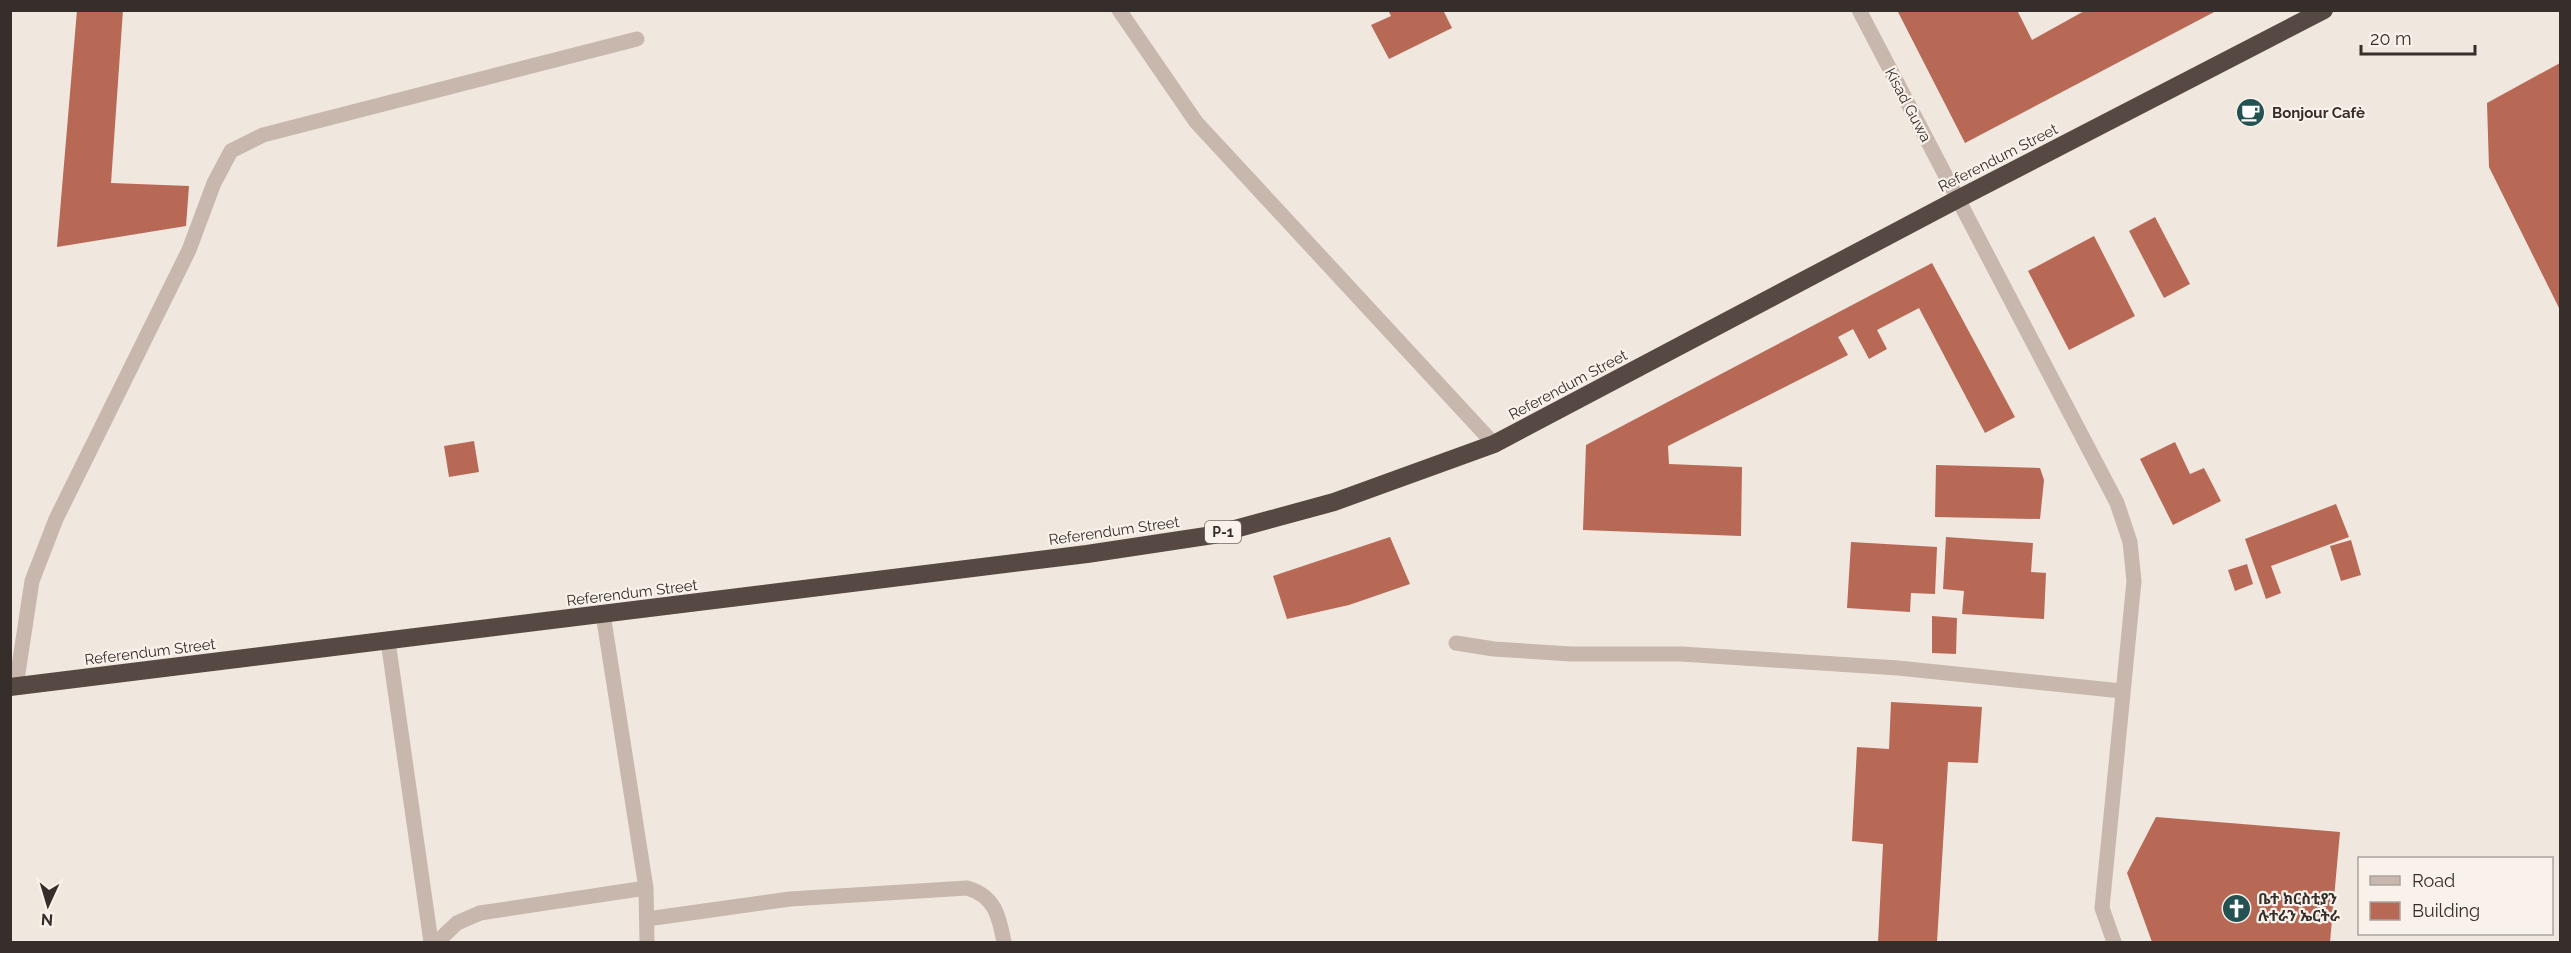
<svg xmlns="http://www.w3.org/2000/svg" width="2571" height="953" viewBox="0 0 2571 953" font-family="Raleway,'Noto Sans Ethiopic',sans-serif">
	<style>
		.building { fill: #b86955 }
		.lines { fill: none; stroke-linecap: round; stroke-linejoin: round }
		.street { stroke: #c7b7ac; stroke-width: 15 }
		.highway { stroke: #564843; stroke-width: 18 }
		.labels { text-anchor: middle; stroke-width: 4.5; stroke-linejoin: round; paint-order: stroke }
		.shield { fill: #f8f2eb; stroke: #706964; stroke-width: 1.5 }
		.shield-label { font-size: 14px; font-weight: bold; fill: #362e2a }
		.street-label { font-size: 15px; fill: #362e2a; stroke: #f8f2eb }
		.poi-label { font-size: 15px; font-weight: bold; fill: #362e2a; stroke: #f8f2eb; text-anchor: start }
	</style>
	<rect width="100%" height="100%" fill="#f0e7df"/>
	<!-- building -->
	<path class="building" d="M 77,10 L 123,10 L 111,183 L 189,186 L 186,226 L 57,247 Z
		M 1388,10 L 1443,10 L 1452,28 L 1389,59 L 1371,25 L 1391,16 Z
		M 1897,10 L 2017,10 L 2032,40 L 2086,10 L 2218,10 L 1965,143 Z
		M 2560,63 L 2560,310 L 2489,167 L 2487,103 Z
		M 2155,217 L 2190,284 L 2164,298 L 2129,231 Z
		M 2094,236 L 2135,316 L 2069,350 L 2028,271 Z
		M 1932,263 L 2015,417 L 1985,433 L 1919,308 L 1877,330 L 1887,349 L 1869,359 L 1853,329 L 1838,337 L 1848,355 L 1668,446 L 1669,464 L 1742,467 L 1741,536 L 1583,530 L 1586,445 Z
		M 474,441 L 479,472 L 449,477 L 444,446 Z
		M 2175,442 L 2190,474 L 2204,468 L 2221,501 L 2173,525 L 2140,459 Z
		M 1936,465 L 2040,468 L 2044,480 L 2040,519 L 1935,517 Z
		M 2336,504 L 2349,537 L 2271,566 L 2281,593 L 2266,599 L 2245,539 Z
		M 1390,537 L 1410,584 L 1349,605 L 1287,619 L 1273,576 Z
		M 1946,537 L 2033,543 L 2031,572 L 2046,573 L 2044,619 L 1962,614 L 1964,591 L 1943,589 Z
		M 2351,540 L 2361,575 L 2341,581 L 2330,546 Z
		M 1851,542 L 1937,547 L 1935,594 L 1911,593 L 1910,612 L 1847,608 Z
		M 2247,564 L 2253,584 L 2235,591 L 2228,570 Z
		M 1932,616 L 1957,618 L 1956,654 L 1932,653 Z
		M 1891,702 L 1982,707 L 1978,763 L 1948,762 L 1937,942 L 1878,942 L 1883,844 L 1852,841 L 1857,747 L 1889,749 Z
		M 2156,817 L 2340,832 L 2330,942 L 2152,942 L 2127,873 Z"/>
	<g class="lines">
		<!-- street -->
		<path class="street" d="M 1119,10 L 1196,122 L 1494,444
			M 1859,10 L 2117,503 L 2130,542 L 2134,581 L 2102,908 L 2114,942
			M 603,614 L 646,888 L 647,942
			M 388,641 L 431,942
			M 1456,643 L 1494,649 L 1571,654 L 1681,654 L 1898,668 L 2122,691
			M 16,686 L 32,581 L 56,519 L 189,250 L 214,183 L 231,151 L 263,135 L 637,39
			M 647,919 L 790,899 L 967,888 C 995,896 999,916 1004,942
			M 437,942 L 457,923 L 480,913 L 646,888"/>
		<!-- highway -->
		<path class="highway" d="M 10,687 L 1087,554 L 1213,535 L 1334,502 L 1494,444 L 1958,199 L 2324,10"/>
	</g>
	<!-- icons -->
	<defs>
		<symbol id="cafe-disc" viewBox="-11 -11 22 22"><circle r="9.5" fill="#245253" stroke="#f8f2eb"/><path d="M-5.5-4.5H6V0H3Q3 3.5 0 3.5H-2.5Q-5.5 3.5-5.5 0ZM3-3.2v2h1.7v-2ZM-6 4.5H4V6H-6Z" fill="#fff"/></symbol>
		<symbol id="church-disc" viewBox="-11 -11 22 22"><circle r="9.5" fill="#245253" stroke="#f8f2eb"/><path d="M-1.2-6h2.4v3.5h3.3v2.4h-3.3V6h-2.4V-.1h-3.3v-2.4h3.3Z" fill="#fff"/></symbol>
	</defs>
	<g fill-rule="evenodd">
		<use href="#cafe-disc" x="2234" y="96" width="33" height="33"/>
		<use href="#church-disc" x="2220" y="892" width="33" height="33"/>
	</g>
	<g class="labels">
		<!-- shield labels -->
		<rect class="shield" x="1205" y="521" width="36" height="22" rx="4.5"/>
		<g class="shield-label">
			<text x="1223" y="537">P-1</text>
		</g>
		<!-- street labels -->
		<g class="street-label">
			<text transform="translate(1908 105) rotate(62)" y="5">Kisad Guwa</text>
			<text transform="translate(1998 158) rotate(-27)" y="5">Referendum Street</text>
			<text transform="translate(1568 385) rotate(-28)" y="5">Referendum Street</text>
			<text transform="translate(1114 531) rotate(-8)" y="5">Referendum Street</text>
			<text transform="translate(632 593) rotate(-7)" y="5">Referendum Street</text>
			<text transform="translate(150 652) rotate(-7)" y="5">Referendum Street</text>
		</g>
		<!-- poi labels -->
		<g class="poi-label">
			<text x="2272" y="118">Bonjour Cafè</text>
			<text x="2258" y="904">ቤተ ክርስቲያን<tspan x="2258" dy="17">ሉተራን ኤርትራ</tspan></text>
		</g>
	</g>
	<!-- border -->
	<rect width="2571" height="953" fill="none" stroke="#362e2a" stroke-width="24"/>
	<!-- legend -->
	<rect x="2358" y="857" width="195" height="78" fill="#f8f2eb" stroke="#aaa49e" stroke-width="1.5"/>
	<rect x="2370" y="876" width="30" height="9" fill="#c7b7ac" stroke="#aaa49e" stroke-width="1.5"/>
	<text x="2412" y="887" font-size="18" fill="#362e2a">Road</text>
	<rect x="2370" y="902" width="30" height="18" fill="#b86955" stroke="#aaa49e" stroke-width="1.5"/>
	<text x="2412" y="917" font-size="18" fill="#362e2a">Building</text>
	<!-- north arrow -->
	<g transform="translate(48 905) rotate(184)" stroke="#f8f2eb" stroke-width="4.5" paint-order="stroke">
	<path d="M0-4.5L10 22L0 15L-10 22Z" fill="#362e2a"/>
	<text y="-9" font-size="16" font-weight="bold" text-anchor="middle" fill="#362e2a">N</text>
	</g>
	<!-- scale -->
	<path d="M2361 45v9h114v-9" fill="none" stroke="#362e2a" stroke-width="3"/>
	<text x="2370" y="45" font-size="18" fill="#362e2a" stroke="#f8f2eb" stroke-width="4.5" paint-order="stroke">20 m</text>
</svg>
